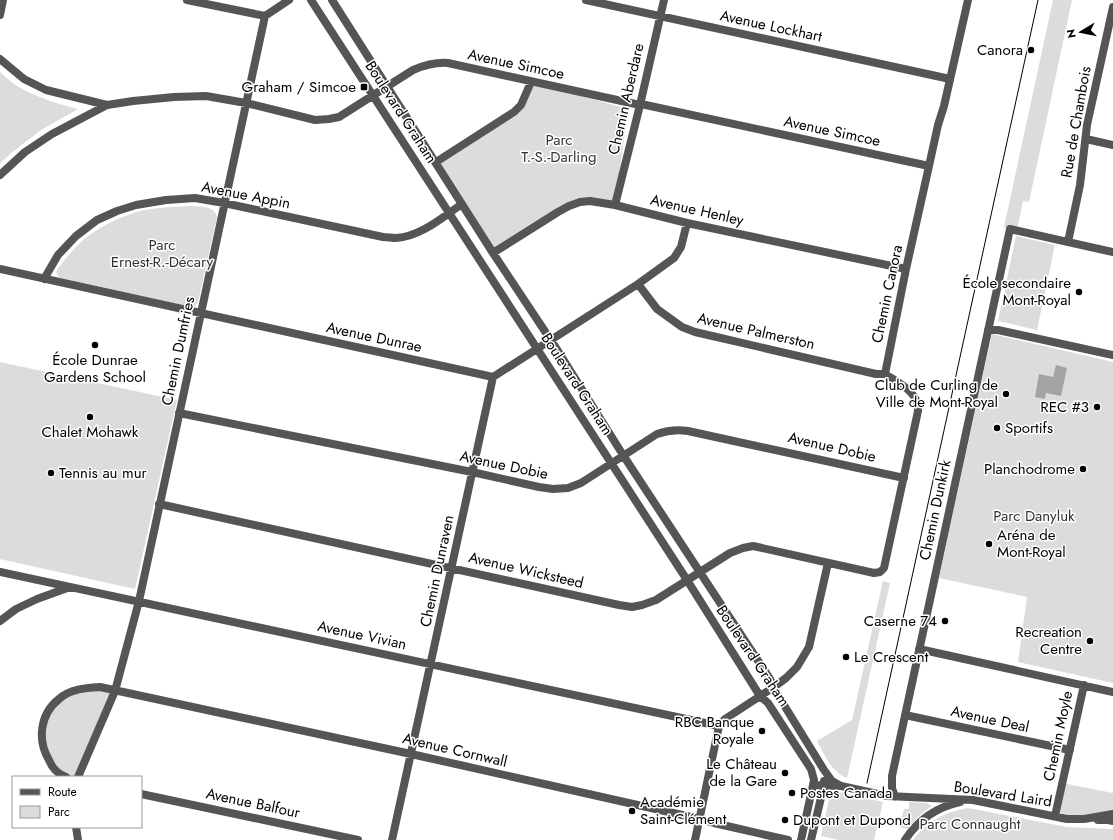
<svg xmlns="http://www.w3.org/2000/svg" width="1113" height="840" viewBox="0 0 1113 840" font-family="Jost,sans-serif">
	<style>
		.green { fill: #dcdcdc }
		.water { fill: #a3a3a3 }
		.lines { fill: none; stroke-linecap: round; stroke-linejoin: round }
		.minor { stroke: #555; stroke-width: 8 }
		.tram { stroke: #000; stroke-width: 1 }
		.poi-dot { fill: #000; stroke: #fff; stroke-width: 1.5 }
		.labels { text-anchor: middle; stroke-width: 3; stroke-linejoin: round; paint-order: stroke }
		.street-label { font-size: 15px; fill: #000; stroke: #fff }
		.poi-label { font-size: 15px; fill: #000; stroke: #fff; text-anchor: end }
		.park-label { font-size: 15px; fill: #333; stroke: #fff }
	</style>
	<rect width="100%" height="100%" fill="#fff"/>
	<!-- green -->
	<path class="green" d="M 1053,0 L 1072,0 L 1029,202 L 1023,201 L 1017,230 L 1004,227 Z
		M 0,72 C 6,77 11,82 17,86 C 36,97 57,104 78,109 L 41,130 L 15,150 L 0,163 Z
		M 531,82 L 628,109 L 615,205 L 580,202 L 493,253 L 436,162 L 514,112 Z
		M 192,206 C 202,207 215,206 217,217 L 198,302 L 195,306 L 191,307 L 61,278 L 58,276 L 56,272 L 58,268 C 65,260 72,250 80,243 C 96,228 117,218 137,212 C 155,207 174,207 192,206 Z
		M 1016,236 L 1055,245 L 1037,330 L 998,321 Z
		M 992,334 L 1113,362 L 1113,683 L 1018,662 L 1027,597 L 939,578 Z
		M 0,362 L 177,400 L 135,589 L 0,559 Z
		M 883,581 L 890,583 L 847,778 C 832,773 824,754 817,741 L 852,720 Z
		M 71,691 L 115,691 L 78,777 L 66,777 L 62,776 L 42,740 L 52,706 Z
		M 1062,783 L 1113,793 L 1113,814 L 1055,816 Z
		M 831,790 L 883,802 L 874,840 L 839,840 L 821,836 Z
		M 909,802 L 927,803 L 932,806 L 919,816 L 907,829 L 899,827 L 904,809 L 909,809 Z
		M 968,808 L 1067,827 L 1113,829 L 1113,840 L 913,840 C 927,821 945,812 968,808 Z"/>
	<!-- water -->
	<path class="water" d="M 1056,365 L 1067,368 L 1061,396 L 1046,393 L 1045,399 L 1035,397 L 1039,374 L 1053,377 Z"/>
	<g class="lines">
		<!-- minor -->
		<path class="minor" d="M 187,0 L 265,16 L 289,0
			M 311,0 L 687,580 L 760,696 L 768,703 L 811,769 L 814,780 L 813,785 L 801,840
			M 332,0 L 493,253 L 558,351 L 623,455 L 770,679 L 779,697 L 824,770 L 832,781 L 841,786
			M 586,0 L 950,79
			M 0,15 L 3,0
			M 0,59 L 24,79 L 46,90 L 107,105
			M 1086,139 L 1113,145
			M 436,162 L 514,112 L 521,105 L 531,82
			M 0,175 L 25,152 L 52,134 L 107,105 L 133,101 L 174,97 L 206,96 L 246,103 L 315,120 L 329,119 L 339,117 L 413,70 C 425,65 435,62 448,63 L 640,105 L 641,104 L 929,166
			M 615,205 L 640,105 L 664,0
			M 1068,242 L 1080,185 L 1087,125 L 1113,7
			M 493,253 L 558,212 L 569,206 L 580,202 L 590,201 L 615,205 L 687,223 L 906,269
			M 0,269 L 493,377 L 638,284 L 674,258 L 681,247 L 687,223
			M 44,279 L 58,255 L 76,236 L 97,220 L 117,211 L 136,205 L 166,200 L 195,198 L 224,203 L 383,237 C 387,237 392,238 396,238 C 420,237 443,217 462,204
			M 638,284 L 657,309 L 682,327 L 695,332 L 876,374 L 885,374
			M 988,330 L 998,330 L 1113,355
			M 885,374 L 906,269 L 929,166 L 938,125 L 944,106 L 968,0
			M 179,413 L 472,472 L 539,487 L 553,489 L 568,488 L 581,483 L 657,434 C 668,430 676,429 688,431 L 904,478
			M 159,504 L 619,605 L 632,607 L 642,605 L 656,600 L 730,553 L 743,548 L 753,546 L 874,573 L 880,572 L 884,568 L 918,411 C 919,392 900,384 885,374
			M 0,572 L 719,726
			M 0,621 L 16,609 L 37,599 L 70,587
			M 919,649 L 1113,692
			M 905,715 L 1070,750
			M 66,777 C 58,774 52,768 49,760 C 37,740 40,714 59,699 C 70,689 85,688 100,687 L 411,754 L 700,819 L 714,823 L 788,840
			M 78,777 L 115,691 L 139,601 L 265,16
			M 813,785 L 841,786 L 887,796 L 973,800 L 1067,819 L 1084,819 L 1113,814
			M 141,794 L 358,840
			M 895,797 L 892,788 L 892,776 L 1010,229 L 1113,252
			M 1055,816 L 1084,685
			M 1098,820 L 1108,820 L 1113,821
			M 76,827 L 78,840
			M 392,840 L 493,377
			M 695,840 L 719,726 L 725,719 L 774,687 L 786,678 L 797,667 L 809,647 L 828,563
			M 811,840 L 824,785 L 824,781
			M 905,840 C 918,820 937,807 960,802"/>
		<!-- tram -->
		<path class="tram" d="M 867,783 L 1038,0"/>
	</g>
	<!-- markers -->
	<g class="poi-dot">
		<circle cx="1031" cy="50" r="4"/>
		<rect x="360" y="83" width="8" height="8" rx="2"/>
		<circle cx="1079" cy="292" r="4"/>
		<circle cx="95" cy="345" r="4"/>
		<circle cx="1006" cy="394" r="4"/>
		<circle cx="1097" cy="407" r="4"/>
		<circle cx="90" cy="417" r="4"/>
		<circle cx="997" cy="428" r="4"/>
		<circle cx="1083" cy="469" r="4"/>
		<circle cx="51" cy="473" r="4"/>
		<circle cx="989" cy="544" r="4"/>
		<circle cx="945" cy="621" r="4"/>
		<circle cx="1090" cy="641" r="4"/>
		<circle cx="846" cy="657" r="4"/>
		<circle cx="762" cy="731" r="4"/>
		<circle cx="785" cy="773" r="4"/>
		<circle cx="792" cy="793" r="4"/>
		<circle cx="632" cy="811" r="4"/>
		<circle cx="785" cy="820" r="4"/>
	</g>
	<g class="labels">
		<!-- street labels -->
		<g class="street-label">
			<text transform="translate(771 26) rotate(12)" y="5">Avenue Lockhart</text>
			<text transform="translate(516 64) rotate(12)" y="5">Avenue Simcoe</text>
			<text transform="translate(626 99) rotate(-77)" y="5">Chemin Aberdare</text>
			<text transform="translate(401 112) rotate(57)" y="5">Boulevard Graham</text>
			<text transform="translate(1076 122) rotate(-80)" y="5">Rue de Chambois</text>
			<text transform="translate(832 131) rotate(12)" y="5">Avenue Simcoe</text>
			<text transform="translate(246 195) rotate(11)" y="5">Avenue Appin</text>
			<text transform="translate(697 210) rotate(13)" y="5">Avenue Henley</text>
			<text transform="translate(887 294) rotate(-78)" y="5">Chemin Canora</text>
			<text transform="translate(756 331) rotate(13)" y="5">Avenue Palmerston</text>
			<text transform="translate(374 337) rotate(12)" y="5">Avenue Dunrae</text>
			<text transform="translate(178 351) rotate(-78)" y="5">Chemin Dumfries</text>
			<text transform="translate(577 384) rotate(57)" y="5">Boulevard Graham</text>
			<text transform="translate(832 447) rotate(13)" y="5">Avenue Dobie</text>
			<text transform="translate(504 465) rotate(12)" y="5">Avenue Dobie</text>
			<text transform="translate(935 510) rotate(-78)" y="5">Chemin Dunkirk</text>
			<text transform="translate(526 570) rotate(13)" y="5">Avenue Wicksteed</text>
			<text transform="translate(437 571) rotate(-78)" y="5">Chemin Dunraven</text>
			<text transform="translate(362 635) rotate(12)" y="5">Avenue Vivian</text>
			<text transform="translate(753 656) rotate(56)" y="5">Boulevard Graham</text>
			<text transform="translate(990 719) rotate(12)" y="5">Avenue Deal</text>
			<text transform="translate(1058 736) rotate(-78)" y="5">Chemin Moyle</text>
			<text transform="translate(455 750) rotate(13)" y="5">Avenue Cornwall</text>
			<text transform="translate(1003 794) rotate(9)" y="5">Boulevard Laird</text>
			<text transform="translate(253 803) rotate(12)" y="5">Avenue Balfour</text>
		</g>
		<!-- poi labels -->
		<g class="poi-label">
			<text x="1023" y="55">Canora</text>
			<text x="356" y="92">Graham / Simcoe</text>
			<text x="1071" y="288">École secondaire<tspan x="1071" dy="17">Mont-Royal</tspan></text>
			<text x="95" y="365" text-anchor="middle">École Dunrae<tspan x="95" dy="17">Gardens School</tspan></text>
			<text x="998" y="390">Club de Curling de<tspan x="998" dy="17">Ville de Mont-Royal</tspan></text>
			<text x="1089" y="412">REC #3</text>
			<text x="1005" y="433" text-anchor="start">Sportifs</text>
			<text x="90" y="437" text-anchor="middle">Chalet Mohawk</text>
			<text x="1075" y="474">Planchodrome</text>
			<text x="59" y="478" text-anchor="start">Tennis au mur</text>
			<text x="997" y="540" text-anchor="start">Aréna de<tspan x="997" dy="17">Mont-Royal</tspan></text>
			<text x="937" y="626">Caserne 74</text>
			<text x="1082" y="637">Recreation<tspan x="1082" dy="17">Centre</tspan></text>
			<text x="854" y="662" text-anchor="start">Le Crescent</text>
			<text x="754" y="727">RBC Banque<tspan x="754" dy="17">Royale</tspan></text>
			<text x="777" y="769">Le Château<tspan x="777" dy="17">de la Gare</tspan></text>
			<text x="800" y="798" text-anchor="start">Postes Canada</text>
			<text x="640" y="807" text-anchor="start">Académie<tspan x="640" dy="17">Saint-Clément</tspan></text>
			<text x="793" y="825" text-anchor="start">Dupont et Dupond</text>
		</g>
		<!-- park labels -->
		<g class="park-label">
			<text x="559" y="145">Parc<tspan x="559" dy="17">T.-S.-Darling</tspan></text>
			<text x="162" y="250">Parc<tspan x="162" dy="17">Ernest-R.-Décary</tspan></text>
			<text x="1034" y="521">Parc Danyluk</text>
			<text x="970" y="829">Parc Connaught</text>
		</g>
	</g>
	<!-- legend -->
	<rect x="12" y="776" width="130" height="52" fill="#ffffff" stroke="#999999"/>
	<rect x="20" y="789" width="20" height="6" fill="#555555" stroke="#999999"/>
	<text x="48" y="796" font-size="12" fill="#000000">Route</text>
	<rect x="20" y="806" width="20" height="12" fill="#dcdcdc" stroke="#999999"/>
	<text x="48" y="816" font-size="12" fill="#000000">Parc</text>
	<!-- north arrow -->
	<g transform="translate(1081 32) rotate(260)" stroke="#ffffff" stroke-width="3" paint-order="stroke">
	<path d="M0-3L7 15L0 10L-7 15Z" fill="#000000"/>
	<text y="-6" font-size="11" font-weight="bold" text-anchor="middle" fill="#000000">N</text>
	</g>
</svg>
